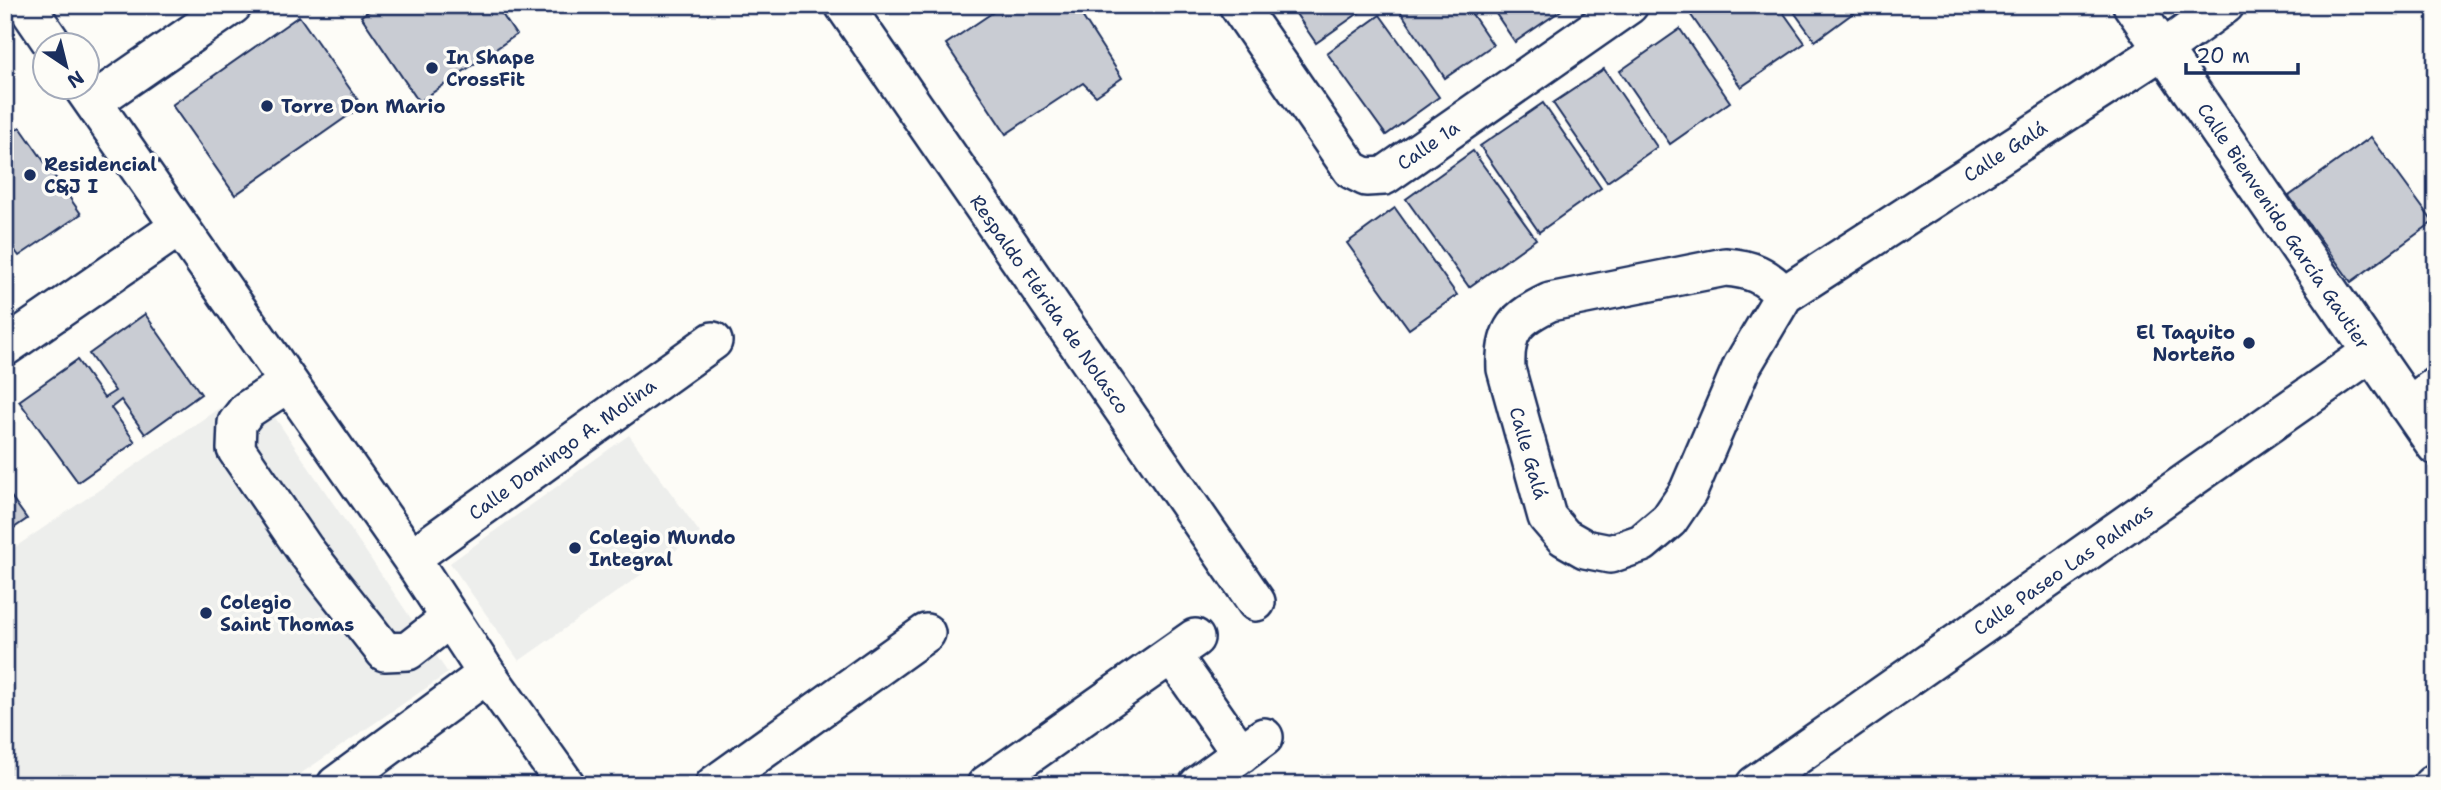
<svg xmlns="http://www.w3.org/2000/svg" width="2441" height="790" viewBox="0 0 2441 790" font-family="'Shantell Sans',sans-serif">
	<style>
		.built { fill: #edeeec }
		.building { fill: #c9ccd3; stroke: #1b2f5e; stroke-width: 2 }
		.lines { fill: none; stroke-linecap: round; stroke-linejoin: round }
		.minor-casing { stroke: #1b2f5e; stroke-width: 42 }
		.minor { stroke: #fdfcf7; stroke-width: 37 }
		.poi-dot { fill: #1b2f5e; stroke: #fdfcf7; stroke-width: 2.5 }
		.labels { text-anchor: middle; stroke-width: 7; stroke-linejoin: round; paint-order: stroke }
		.poi-label { font-size: 19px; font-weight: bold; fill: #1b2f5e; stroke: #fdfcf7; text-anchor: start }
		.street-label { font-size: 19px; fill: #1b2f5e; stroke: #fdfcf7 }
	</style>
	<rect width="100%" height="100%" fill="#fdfcf7"/>
	<filter id="ink" filterUnits="userSpaceOnUse"><feTurbulence type="fractalNoise" baseFrequency=".0143" numOctaves="2"/><feDisplacementMap in="SourceGraphic" scale="14" xChannelSelector="R" yChannelSelector="G"/><feConvolveMatrix kernelMatrix="1 2 1 2 8 2 1 2 1" color-interpolation-filters="sRGB"/></filter>
	<g filter="url(#ink)">
		<!-- built -->
		<path class="built" d="M 253,385 L 448,673 L 284,785 L 5,785 L 5,554 Z
			M 629,435 L 700,533 L 519,661 L 450,563 Z"/>
		<!-- building -->
		<path class="building" d="M 378,5 L 496,5 L 516,35 L 419,102 L 361,16 Z
			M 1004,5 L 1075,5 L 1122,78 L 1096,96 L 1083,83 L 1006,134 L 946,44 Z
			M 1290,5 L 1370,5 L 1316,43 Z
			M 1402,5 L 1466,5 L 1493,45 L 1445,78 L 1398,8 Z
			M 1490,5 L 1569,5 L 1515,42 Z
			M 1690,5 L 1778,5 L 1805,43 L 1741,87 L 1686,8 Z
			M 1789,5 L 1864,5 L 1815,41 Z
			M 1380,15 L 1439,97 L 1386,135 L 1327,53 Z
			M 299,16 L 362,106 L 235,195 L 172,105 Z
			M 1680,29 L 1730,102 L 1670,144 L 1620,71 Z
			M 1604,69 L 1657,147 L 1607,182 L 1553,103 Z
			M 1543,103 L 1601,188 L 1539,232 L 1480,146 Z
			M 20,127 L 81,214 L 19,256 L 5,237 L 5,137 Z
			M 2371,137 L 2433,222 L 2351,282 L 2289,196 Z
			M 1473,151 L 1536,239 L 1469,287 L 1406,199 Z
			M 1395,208 L 1457,295 L 1409,329 L 1347,243 Z
			M 145,314 L 201,394 L 145,434 L 121,400 L 111,408 L 135,442 L 78,482 L 19,401 L 77,360 L 104,398 L 115,391 L 89,354 Z
			M 5,488 L 27,519 L 5,534 Z"/>
		<g class="lines">
			<defs>
				<path id="minor" d="M 26,5 L 54,46
					M 844,5 L 1256,602
					M 1238,5 L 1352,170 L 1366,177 L 1384,176 L 1629,5
					M 2132,5 L 2436,446
					M 83,88 L 411,558 L 487,674 L 566,785
					M 93,102 L 233,5
					M 1784,295 C 1765,275 1752,269 1725,267 L 1550,302 C 1516,318 1504,330 1506,369 L 1547,517 L 1564,537 L 1585,549 L 1610,554 L 1642,543 L 1669,520 L 1688,492 L 1742,366 L 1784,295 L 2164,49 L 2225,5
					M 5,347 L 179,227
					M 288,383 L 247,410 L 237,423 L 236,449 L 305,550 L 385,652 L 408,651 L 449,619
					M 2408,406 L 2436,386
					M 411,558 L 713,341
					M 1172,655 L 1241,754
					M 336,785 L 487,674
					M 714,785 L 926,633
					M 986,785 L 1195,638
					M 1198,785 L 1264,737
					M 1755,785 L 2370,353
					M 2432,785 L 2436,782"/>
			</defs>
			<!-- minor casing -->
			<use href="#minor" class="minor-casing"/>
			<!-- minor -->
			<use href="#minor" class="minor"/>
		</g>
	</g>
	<!-- markers -->
	<g class="poi-dot">
		<circle cx="432" cy="68" r="7"/>
		<circle cx="267" cy="106" r="7"/>
		<circle cx="30" cy="175" r="7"/>
		<circle cx="2249" cy="343" r="7"/>
		<circle cx="575" cy="548" r="7"/>
		<circle cx="206" cy="613" r="7"/>
	</g>
	<g class="labels">
		<!-- poi labels -->
		<g class="poi-label">
			<text x="446" y="64">In Shape<tspan x="446" dy="22">CrossFit</tspan></text>
			<text x="281" y="113">Torre Don Mario</text>
			<text x="44" y="171">Residencial<tspan x="44" dy="22">C&amp;J I</tspan></text>
			<text x="2235" y="339" text-anchor="end">El Taquito<tspan x="2235" dy="22">Norteño</tspan></text>
			<text x="589" y="544">Colegio Mundo<tspan x="589" dy="22">Integral</tspan></text>
			<text x="220" y="609">Colegio<tspan x="220" dy="22">Saint Thomas</tspan></text>
		</g>
		<!-- street labels -->
		<g class="street-label">
			<text transform="translate(1428 145) rotate(-35)" y="7">Calle 1a</text>
			<text transform="translate(2005 151) rotate(-33)" y="7">Calle Galá</text>
			<text transform="translate(2284 226) rotate(56)" y="7">Calle Bienvenido García Gautier</text>
			<text transform="translate(1050 304) rotate(55)" y="7">Respaldo Flérida de Nolasco</text>
			<text transform="translate(562 449) rotate(-36)" y="7">Calle Domingo A. Molina</text>
			<text transform="translate(1529 453) rotate(74)" y="7">Calle Galá</text>
			<text transform="translate(2063 569) rotate(-35)" y="7">Calle Paseo Las Palmas</text>
		</g>
	</g>
	<!-- margin -->
	<rect width="2441" height="790" fill="none" stroke="#fdfcf7" stroke-width="28"/>
	<rect x="14" y="14" width="2413" height="762" fill="none" stroke="#1b2f5e" stroke-width="2.5" filter="url(#ink)"/>
	<!-- north arrow -->
	<g transform="translate(66 66) rotate(145)"><circle r="33" fill="#fdfcf7" stroke="#a3aaba" stroke-width="2"/>
	<path d="M0-5L12 26L0 18L-12 26Z" fill="#1b2f5e"/>
	<text y="-10" font-size="19" font-weight="bold" text-anchor="middle" fill="#1b2f5e">N</text>
	</g>
	<!-- scale -->
	<path d="M2186 63v10h112v-10" fill="none" stroke="#1b2f5e" stroke-width="3.5"/>
	<text x="2196" y="63" font-size="21" fill="#1b2f5e" stroke="#fdfcf7" stroke-width="5" paint-order="stroke">20 m</text>
</svg>
